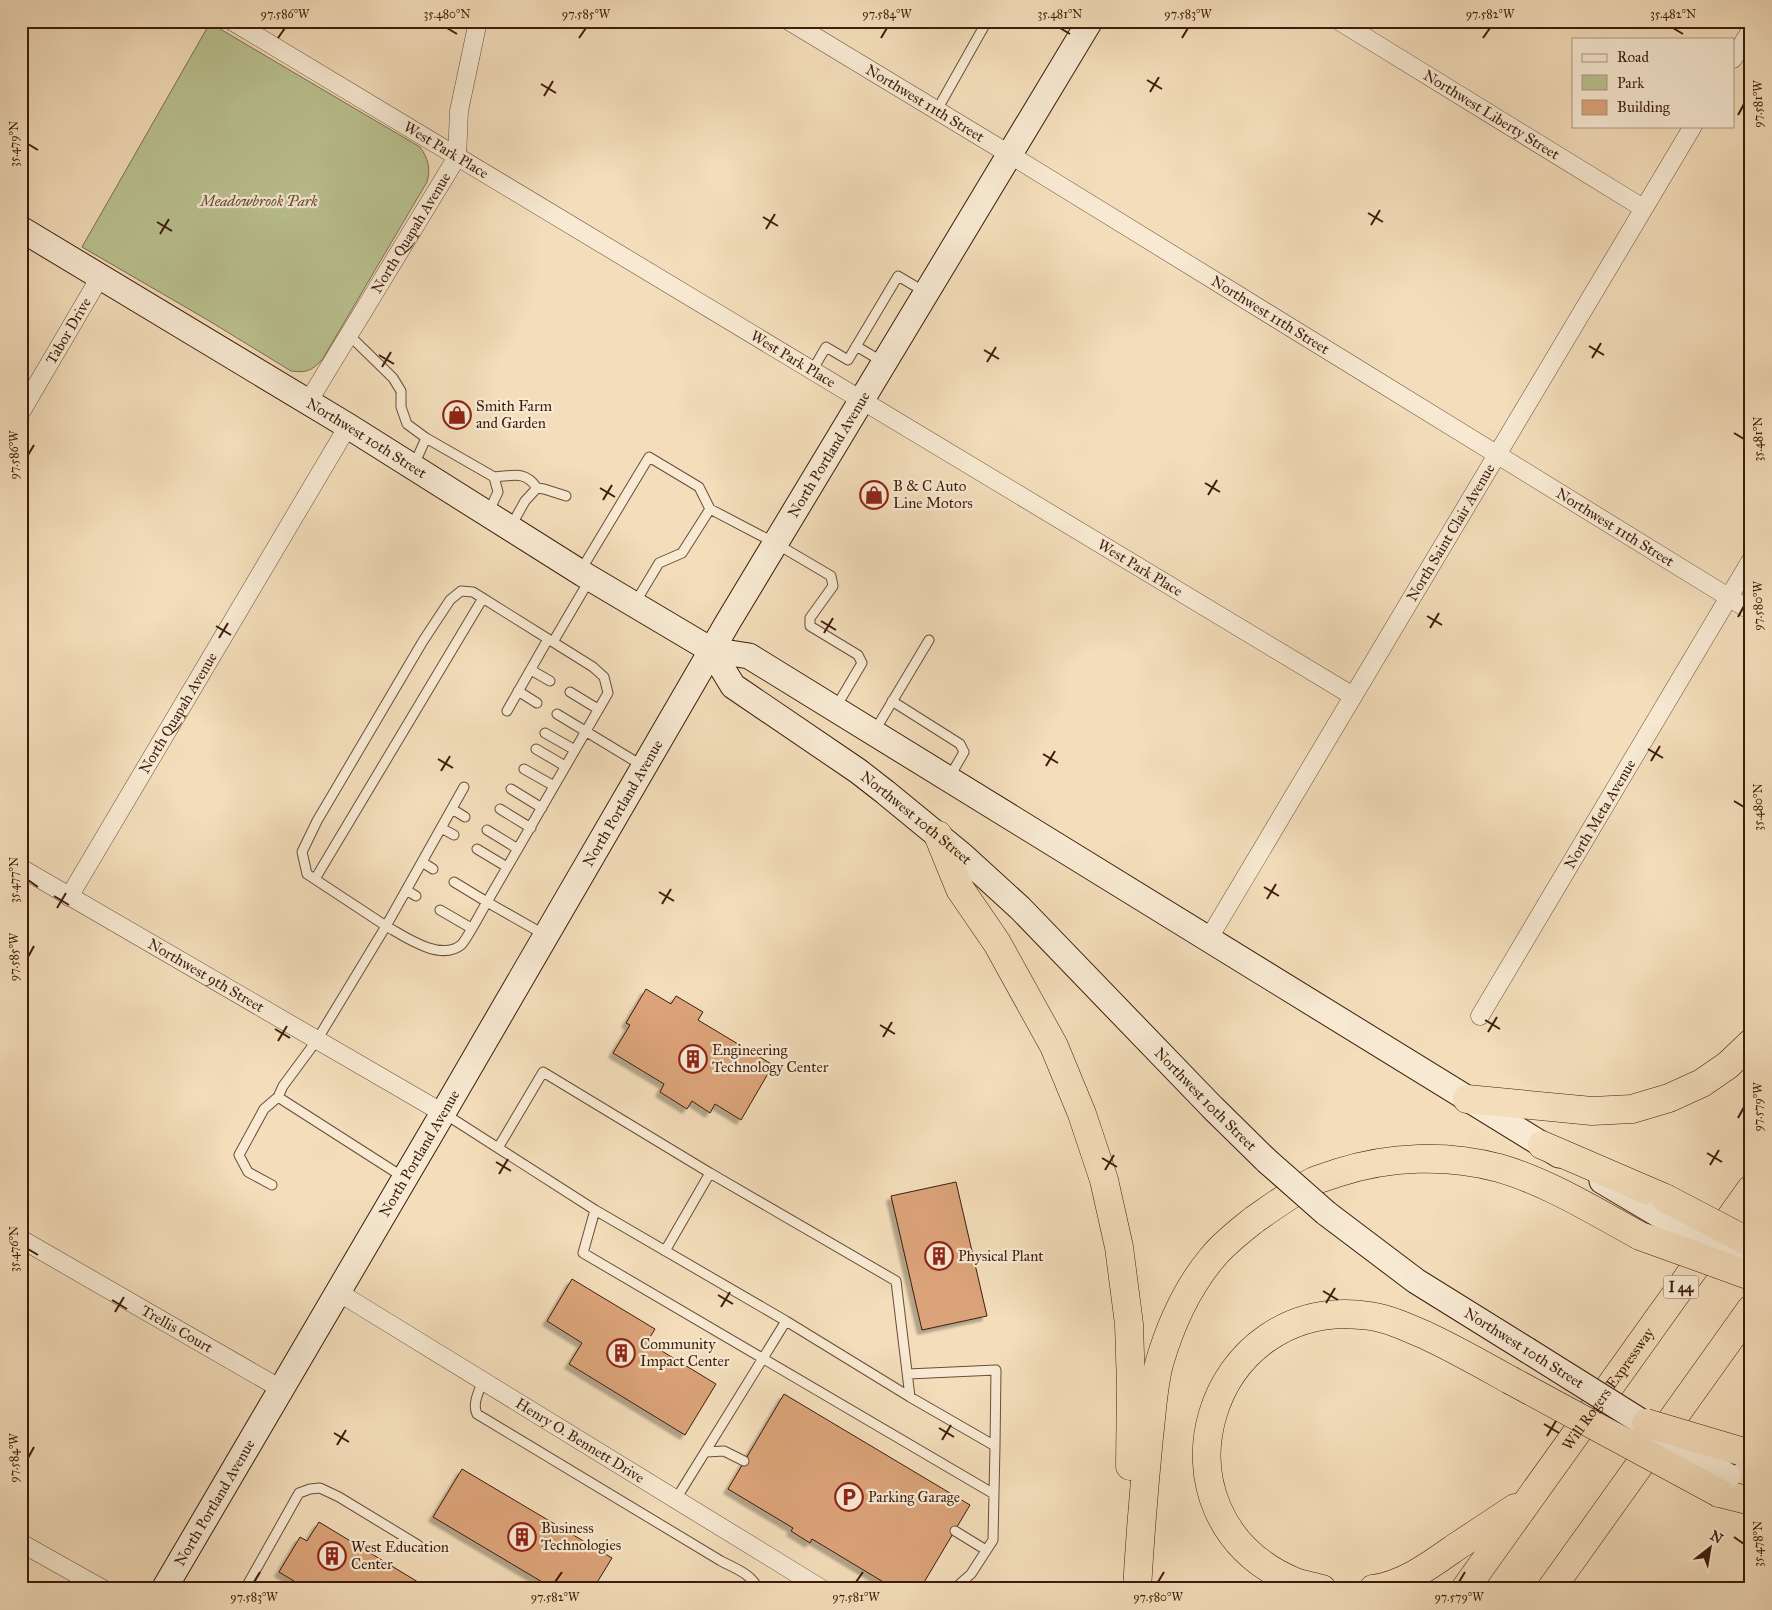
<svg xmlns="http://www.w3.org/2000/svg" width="1772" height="1610" viewBox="0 0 1772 1610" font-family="'IM FELL Great Primer',serif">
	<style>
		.green { fill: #bac190; stroke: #7c6f4e }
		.building { fill: #dba379; stroke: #3e1d0c; filter: url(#shadow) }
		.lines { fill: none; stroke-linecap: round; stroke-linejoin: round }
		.lane-casing { stroke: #6b4d38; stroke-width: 11 }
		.street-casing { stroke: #6b4d38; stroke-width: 19 }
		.secondary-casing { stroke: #3e1d0c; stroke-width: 27 }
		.highway-casing { stroke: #3e1d0c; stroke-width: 29 }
		.lane { stroke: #f7e9d2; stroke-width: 9 }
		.street { stroke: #f7e9d2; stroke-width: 18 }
		.secondary { stroke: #f7e9d2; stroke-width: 25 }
		.highway { stroke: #f3ddba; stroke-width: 28 }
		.secondary-bridge-casing { stroke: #3e1d0c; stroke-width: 27; stroke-linecap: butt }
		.highway-bridge-casing { stroke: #3e1d0c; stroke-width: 29; stroke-linecap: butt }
		.secondary-bridge { stroke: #f7e9d2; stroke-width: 25 }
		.highway-bridge { stroke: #f3ddba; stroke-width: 28 }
		.ticks { fill: none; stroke: #3e1d0c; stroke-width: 2 }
		.labels { text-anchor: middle; stroke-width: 4.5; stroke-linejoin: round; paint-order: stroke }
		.shield { fill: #f7e9d2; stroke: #765a47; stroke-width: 1 }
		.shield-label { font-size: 14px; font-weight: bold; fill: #3e1d0c }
		.street-label { font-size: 15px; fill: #3e1d0c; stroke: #f7e9d2 }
		.park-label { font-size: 15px; font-style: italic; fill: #634e34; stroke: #f7e9d2 }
		.poi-label { font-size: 15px; fill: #3e1d0c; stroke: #f7e9d2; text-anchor: start }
		.neatline { fill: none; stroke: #3e1d0c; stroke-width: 2 }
		.ticks-label { font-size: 12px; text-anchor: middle; fill: #3e1d0c }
	</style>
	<defs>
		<filter id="shadow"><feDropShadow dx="-4.5" dy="4.5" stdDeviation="1" flood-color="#0004"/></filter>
	</defs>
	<rect width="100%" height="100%" fill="#f3ddba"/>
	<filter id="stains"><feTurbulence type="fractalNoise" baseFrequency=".004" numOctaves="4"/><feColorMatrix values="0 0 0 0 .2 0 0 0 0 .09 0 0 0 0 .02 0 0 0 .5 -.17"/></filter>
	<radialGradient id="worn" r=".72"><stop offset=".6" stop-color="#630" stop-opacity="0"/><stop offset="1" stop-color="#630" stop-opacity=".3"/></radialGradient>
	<!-- green -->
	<path class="green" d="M 210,23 L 420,147 C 428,158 431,169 427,182 L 322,360 C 311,371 307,373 291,371 L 206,319 L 82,247 Z"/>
	<!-- building -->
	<path class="building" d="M 646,989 L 671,1004 L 676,996 L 703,1012 L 698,1020 L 773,1065 L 741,1120 L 715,1104 L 710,1113 L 692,1101 L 687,1109 L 660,1092 L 664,1084 L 613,1053 L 630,1025 L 626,1023 Z
		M 956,1182 L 987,1316 L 922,1330 L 891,1196 Z
		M 572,1279 L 655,1329 L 647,1342 L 716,1384 L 685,1435 L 569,1364 L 582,1343 L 547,1321 Z
		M 784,1394 L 970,1505 L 920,1589 L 895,1589 L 812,1539 L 810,1543 L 791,1531 L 793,1528 L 728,1489 Z
		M 462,1469 L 612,1558 L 593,1589 L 554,1589 L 433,1517 Z
		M 319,1522 L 418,1582 L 414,1589 L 307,1589 L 279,1572 L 300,1537 L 307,1541 Z"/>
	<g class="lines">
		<defs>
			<path id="lane" d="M 937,110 L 987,21
				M 349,335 L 393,378 L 401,391 L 401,407 L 407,424 L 426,438 L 414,465
				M 856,346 L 883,362
				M 812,371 L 826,347 L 848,360 L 898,276 L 925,292
				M 426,438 L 494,477 L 498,492 L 488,513
				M 494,477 C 513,476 525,470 537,488
				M 710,509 L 775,543 L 831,576 L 833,586 L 810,618 L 810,626 L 858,655 L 862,663 L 836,707
				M 511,526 L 525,501 L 537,488 L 544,489 L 566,496
				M 581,570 L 649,457 L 699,487 L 710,509 L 682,553 L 659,563 L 635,603
				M 531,670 L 550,681
				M 518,691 L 537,703
				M 570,692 L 598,709
				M 892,701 L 960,744 L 964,752 L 949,778
				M 507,711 L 548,639
				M 557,714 L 643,766
				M 874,732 L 929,640
				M 545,733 L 575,750
				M 536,749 L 565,766
				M 524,769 L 554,786
				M 464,787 L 386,926 L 307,874 L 302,852 L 317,821 L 423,641 L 450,600 L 461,591 L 473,592 L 553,642 L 590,579
				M 511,789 L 542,808
				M 452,809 L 465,817
				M 500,809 L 531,828
				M 441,828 L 454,835
				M 487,830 L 518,849
				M 477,849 L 507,867
				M 422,862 L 433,869
				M 315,879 L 483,598
				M 454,882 L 487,902 L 608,693 L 604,677 L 593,667 L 553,642
				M 406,890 L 416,896
				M 440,910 L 471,928
				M 445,1114 L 595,1210 L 786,1321 L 910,1397 L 995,1446 L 993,1540 L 971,1574 L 954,1589
				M 498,1148 L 543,1072 L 710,1173 L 665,1251
				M 710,1173 L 896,1281 L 910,1397
				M 403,1177 L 278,1097 L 283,1086 L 317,1040 L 386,926 C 404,936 440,962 461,945 C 466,941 482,910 487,902 L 545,935
				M 272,1185 L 248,1172 L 239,1155 L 264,1109 L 278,1097
				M 595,1210 L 583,1253 L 994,1494
				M 908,1374 L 996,1370 L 995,1446
				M 483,1381 C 479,1391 472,1404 477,1414 L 721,1561 C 734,1568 752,1574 758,1589
				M 706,1452 L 724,1451 L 744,1461
				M 676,1499 L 786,1321
				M 955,1531 L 986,1550
				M 245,1589 L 299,1493 L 310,1489 L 320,1488 L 339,1497 L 418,1545"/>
			<g id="street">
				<path id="s1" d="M 232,21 L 1353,696"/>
				<path id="s2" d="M 789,21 L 1009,154 L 1751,611"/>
				<path id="s3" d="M 1339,21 L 1643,208"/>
				<path d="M 1733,59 L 1751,30"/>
				<path id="s4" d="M 308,402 L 457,157 L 459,111 L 478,21"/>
				<path id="s5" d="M 21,412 L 100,277"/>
				<path id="s6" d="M 21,868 L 443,1113"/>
				<path id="s7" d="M 69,897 L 348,426"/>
				<path id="s8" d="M 1209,938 L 1693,126"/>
				<path id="s9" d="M 1480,1016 L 1751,560"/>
				<path id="s10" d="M 21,1239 L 281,1389"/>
				<path id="s11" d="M 338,1292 L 822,1589"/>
				<path d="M 21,1543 L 103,1589"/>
			</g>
			<g id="secondary">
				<path id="s12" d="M 21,229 L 348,426 L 583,574 L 711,650 L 749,656 L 1559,1155"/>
				<path id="s13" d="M 711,650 L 733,686 L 858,771 L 885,792 L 963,856 L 1020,908 L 1212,1107 L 1267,1161"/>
				<path d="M 1602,1181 L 1656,1213"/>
				<path d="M 1326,1213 L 1416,1281 L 1527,1350"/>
				<path id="s14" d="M 164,1589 L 443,1113 L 728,622 L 1090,21"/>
			</g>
			<g id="highway">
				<path d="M 938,835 L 960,889 L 997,943 L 1054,1046 L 1082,1114 L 1104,1180 L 1119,1247 L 1129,1324 L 1131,1386 L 1130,1466"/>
				<path d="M 1467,1099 L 1592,1111 L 1632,1109 L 1669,1098 L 1702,1083 L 1728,1065 L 1751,1043"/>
				<path d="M 1542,1145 L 1665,1198"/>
				<path d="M 1719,1493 L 1751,1501"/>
				<path d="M 1137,1589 C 1140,1538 1144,1488 1149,1437 C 1152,1413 1153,1387 1159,1364 C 1170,1326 1187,1288 1212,1258 C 1224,1243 1240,1231 1255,1219 C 1274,1206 1293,1192 1314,1181 C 1321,1178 1329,1176 1337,1173 C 1389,1156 1447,1154 1499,1168 C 1548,1182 1596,1212 1640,1236"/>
				<path d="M 1322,1589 C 1312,1586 1302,1585 1293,1581 C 1140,1515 1206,1292 1370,1316 C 1390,1319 1409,1328 1427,1336 C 1455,1349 1483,1365 1510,1380"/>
				<path d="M 1373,1589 C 1404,1585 1432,1564 1456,1547 C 1476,1534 1495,1521 1515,1508"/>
				<path id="s15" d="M 1465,1589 L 1751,1189"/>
				<path d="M 1551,1589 L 1751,1309"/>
			</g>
		</defs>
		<!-- lane casing -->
		<use href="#lane" class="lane-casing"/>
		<!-- street casing -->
		<use href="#street" class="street-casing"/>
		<!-- secondary casing -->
		<use href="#secondary" class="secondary-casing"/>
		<!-- highway casing -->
		<use href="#highway" class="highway-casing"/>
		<!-- lane -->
		<use href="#lane" class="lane"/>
		<!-- street -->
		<use href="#street" class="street"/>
		<!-- secondary -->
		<use href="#secondary" class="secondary"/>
		<!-- highway -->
		<use href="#highway" class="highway"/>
		<defs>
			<path id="secondary-bridge" d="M 1267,1161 L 1326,1213
				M 1656,1213 L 1738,1264
				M 1527,1350 L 1728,1476"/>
			<path id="highway-bridge" d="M 1665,1198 L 1751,1243
				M 1640,1236 L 1751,1276
				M 1510,1380 L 1719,1493
				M 1646,1423 L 1740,1451"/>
		</defs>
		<!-- secondary-bridge casing -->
		<use href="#secondary-bridge" class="secondary-bridge-casing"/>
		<!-- highway-bridge casing -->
		<use href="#highway-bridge" class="highway-bridge-casing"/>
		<!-- secondary-bridge -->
		<use href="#secondary-bridge" class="secondary-bridge"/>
		<!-- highway-bridge -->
		<use href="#highway-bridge" class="highway-bridge"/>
	</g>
	<!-- ticks -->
	<path class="ticks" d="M 447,28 L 457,34M 1060,28 L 1070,34M 1673,28 L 1683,34M 278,38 L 285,28M 579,38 L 586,28M 881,38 L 887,28M 1182,38 L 1188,28M 1483,38 L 1490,28M 1147,80 L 1162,89M 541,84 L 556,93M 1150,92 L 1159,77M 544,96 L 553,81M 1738,115 L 1744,104M 28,144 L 38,150M 1368,213 L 1383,222M 763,217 L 778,226M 157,222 L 172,231M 1371,225 L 1380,210M 766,229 L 775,214M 160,234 L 169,219M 1589,346 L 1604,355M 984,350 L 999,359M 379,355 L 394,364M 1592,358 L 1601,343M 987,362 L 996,347M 382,367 L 391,352M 1734,433 L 1744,439M 28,455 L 34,445M 1205,483 L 1220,492M 600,488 L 615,497M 1208,495 L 1217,480M 603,500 L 612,485M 1427,616 L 1442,625M 1738,617 L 1744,606M 821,621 L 836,630M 216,626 L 231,635M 1430,628 L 1439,613M 824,633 L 833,618M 219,638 L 228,623M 1648,749 L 1663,758M 1043,754 L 1058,763M 438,759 L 453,768M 1651,761 L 1660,746M 1046,766 L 1055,751M 441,771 L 450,756M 1734,801 L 1744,807M 28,880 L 38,887M 1264,887 L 1279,896M 659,892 L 674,901M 54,896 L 69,905M 1267,899 L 1276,884M 662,904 L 671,889M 57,908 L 66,893M 28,957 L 34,946M 1485,1020 L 1500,1029M 880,1025 L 895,1034M 275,1029 L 290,1038M 1488,1032 L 1497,1017M 883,1037 L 892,1022M 278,1041 L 287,1026M 1738,1118 L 1744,1107M 1707,1153 L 1722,1162M 1102,1158 L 1117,1167M 496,1162 L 511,1171M 1710,1165 L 1719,1150M 1105,1170 L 1114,1155M 499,1174 L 508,1159M 28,1249 L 38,1255M 1323,1291 L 1338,1300M 718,1295 L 733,1304M 112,1300 L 127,1309M 1326,1303 L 1335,1288M 721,1307 L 730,1292M 115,1312 L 124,1297M 1544,1424 L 1559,1433M 939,1428 L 954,1437M 334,1433 L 349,1442M 1547,1436 L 1556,1421M 942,1440 L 951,1425M 337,1445 L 346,1430M 28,1458 L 34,1447M 1734,1537 L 1744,1544M 254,1582 L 260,1572M 555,1582 L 562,1572M 856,1582 L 863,1572M 1158,1582 L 1164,1572M 1459,1582 L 1465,1572"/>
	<!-- icons -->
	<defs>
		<symbol id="shop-ring" viewBox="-11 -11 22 22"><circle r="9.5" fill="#f7e9d2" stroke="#8f2418" stroke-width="1.5"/><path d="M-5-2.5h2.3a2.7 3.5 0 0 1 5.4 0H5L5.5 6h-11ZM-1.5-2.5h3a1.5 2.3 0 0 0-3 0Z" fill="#8f2418"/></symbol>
		<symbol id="building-ring" viewBox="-11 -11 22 22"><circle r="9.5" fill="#f7e9d2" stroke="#8f2418" stroke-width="1.5"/><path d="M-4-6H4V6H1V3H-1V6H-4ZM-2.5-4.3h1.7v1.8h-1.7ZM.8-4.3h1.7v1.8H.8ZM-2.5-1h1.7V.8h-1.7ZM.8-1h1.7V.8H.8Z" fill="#8f2418"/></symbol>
		<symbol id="parking-ring" viewBox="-11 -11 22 22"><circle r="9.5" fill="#f7e9d2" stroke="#8f2418" stroke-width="1.5"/><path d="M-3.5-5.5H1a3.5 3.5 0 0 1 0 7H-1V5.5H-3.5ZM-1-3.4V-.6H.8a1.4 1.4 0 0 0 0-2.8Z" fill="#8f2418"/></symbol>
	</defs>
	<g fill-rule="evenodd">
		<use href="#shop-ring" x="441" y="399" width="32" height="32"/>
		<use href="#shop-ring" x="858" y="479" width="32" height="32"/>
		<use href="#building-ring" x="677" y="1043" width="32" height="32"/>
		<use href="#building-ring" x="923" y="1240" width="32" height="32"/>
		<use href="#building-ring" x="605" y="1337" width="32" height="32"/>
		<use href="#parking-ring" x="833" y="1481" width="32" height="32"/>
		<use href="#building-ring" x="506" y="1521" width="32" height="32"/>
		<use href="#building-ring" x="316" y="1540" width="32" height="32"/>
	</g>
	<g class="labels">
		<!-- shield labels -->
		<rect class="shield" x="1663.5" y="1275.5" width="35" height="23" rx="4"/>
		<g class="shield-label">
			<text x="1681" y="1292">I 44</text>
		</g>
		<!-- street labels -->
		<g class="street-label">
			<text dy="5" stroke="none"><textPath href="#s2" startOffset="159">Northwest 11th Street</textPath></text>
			<text dy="5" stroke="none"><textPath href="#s3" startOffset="179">Northwest Liberty Street</textPath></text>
			<text dy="5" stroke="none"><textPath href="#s1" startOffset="250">West Park Place</textPath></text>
			<text dy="5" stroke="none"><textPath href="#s4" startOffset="198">North Quapah Avenue</textPath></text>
			<text dy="5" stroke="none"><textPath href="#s2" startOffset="564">Northwest 11th Street</textPath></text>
			<text dy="5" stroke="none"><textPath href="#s5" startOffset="94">Tabor Drive</textPath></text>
			<text dy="5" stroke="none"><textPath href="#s1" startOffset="655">West Park Place</textPath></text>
			<text dy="5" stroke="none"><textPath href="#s12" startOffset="404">Northwest 10th Street</textPath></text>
			<text dy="5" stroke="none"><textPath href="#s14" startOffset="1315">North Portland Avenue</textPath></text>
			<text dy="5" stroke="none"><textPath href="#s2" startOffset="969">Northwest 11th Street</textPath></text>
			<text dy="5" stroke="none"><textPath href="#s8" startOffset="472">North Saint Clair Avenue</textPath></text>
			<text dy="5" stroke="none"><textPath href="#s1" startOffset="1060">West Park Place</textPath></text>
			<text dy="5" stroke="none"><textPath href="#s7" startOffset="214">North Quapah Avenue</textPath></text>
			<text dy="5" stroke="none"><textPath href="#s14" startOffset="910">North Portland Avenue</textPath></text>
			<text dy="5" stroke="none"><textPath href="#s9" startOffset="235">North Meta Avenue</textPath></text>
			<text dy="5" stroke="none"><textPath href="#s13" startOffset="268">Northwest 10th Street</textPath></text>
			<text dy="5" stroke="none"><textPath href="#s6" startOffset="214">Northwest 9th Street</textPath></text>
			<text dy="5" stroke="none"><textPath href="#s13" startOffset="672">Northwest 10th Street</textPath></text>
			<text dy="5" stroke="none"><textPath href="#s14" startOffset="505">North Portland Avenue</textPath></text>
			<text dy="5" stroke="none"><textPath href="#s10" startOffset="180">Trellis Court</textPath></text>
			<text transform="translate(1524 1348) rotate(32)" y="5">Northwest 10th Street</text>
			<text dy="5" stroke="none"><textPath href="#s15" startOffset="246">Will Rogers Expressway</textPath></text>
			<text dy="5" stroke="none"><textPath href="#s11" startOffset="284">Henry O. Bennett Drive</textPath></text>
			<text dy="5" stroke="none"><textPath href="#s14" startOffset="100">North Portland Avenue</textPath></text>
		</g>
		<!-- park labels -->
		<g class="park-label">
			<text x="259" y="206">Meadowbrook Park</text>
		</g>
		<!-- poi labels -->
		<g class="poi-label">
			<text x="476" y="411">Smith Farm<tspan x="476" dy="17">and Garden</tspan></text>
			<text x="893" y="491">B &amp; C Auto<tspan x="893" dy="17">Line Motors</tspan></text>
			<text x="712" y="1055">Engineering<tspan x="712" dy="17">Technology Center</tspan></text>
			<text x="958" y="1261">Physical Plant</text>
			<text x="640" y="1349">Community<tspan x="640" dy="17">Impact Center</tspan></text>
			<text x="868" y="1502">Parking Garage</text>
			<text x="541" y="1533">Business<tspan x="541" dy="17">Technologies</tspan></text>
			<text x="351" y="1552">West Education<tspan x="351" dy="17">Center</tspan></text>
		</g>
	</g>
	<!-- margin -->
	<rect width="1772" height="1610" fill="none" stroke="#f3ddba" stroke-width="55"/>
	<!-- legend -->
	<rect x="1572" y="38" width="162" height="90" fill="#f7e9d2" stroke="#ad9783"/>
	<rect x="1582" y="54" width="25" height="8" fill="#f7e9d2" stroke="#ad9783"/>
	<text x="1617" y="62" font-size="15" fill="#3e1d0c">Road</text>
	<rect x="1582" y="75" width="25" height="15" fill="#bac190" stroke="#ad9783"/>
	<text x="1617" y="88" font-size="15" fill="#3e1d0c">Park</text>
	<rect x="1582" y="100" width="25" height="15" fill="#dba379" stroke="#ad9783"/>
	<text x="1617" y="112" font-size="15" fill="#3e1d0c">Building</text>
	<!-- north arrow -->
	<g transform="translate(1710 1548) rotate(31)" stroke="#f7e9d2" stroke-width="4" paint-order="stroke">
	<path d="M0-4L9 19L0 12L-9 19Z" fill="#3e1d0c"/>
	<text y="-8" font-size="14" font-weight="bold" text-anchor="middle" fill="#3e1d0c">N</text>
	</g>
	<rect x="28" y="28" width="1716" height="1554" class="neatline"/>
	<g class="ticks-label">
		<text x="285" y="18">97.586°W</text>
		<text x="447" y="18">35.480°N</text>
		<text x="586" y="18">97.585°W</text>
		<text x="887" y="18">97.584°W</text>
		<text x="1060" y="18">35.481°N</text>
		<text x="1188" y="18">97.583°W</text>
		<text x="1490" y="18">97.582°W</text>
		<text x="1673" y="18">35.482°N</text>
		<text transform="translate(1758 104) rotate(-90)" y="4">97.581°W</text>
		<text transform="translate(14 144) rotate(-90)" y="4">35.479°N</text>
		<text transform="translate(1758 439) rotate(-90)" y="4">35.481°N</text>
		<text transform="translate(14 455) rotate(-90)" y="4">97.586°W</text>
		<text transform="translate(1758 606) rotate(-90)" y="4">97.580°W</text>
		<text transform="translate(1758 807) rotate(-90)" y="4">35.480°N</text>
		<text transform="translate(14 880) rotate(-90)" y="4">35.477°N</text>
		<text transform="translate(14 957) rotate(-90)" y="4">97.585°W</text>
		<text transform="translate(1758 1107) rotate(-90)" y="4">97.579°W</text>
		<text transform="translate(14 1249) rotate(-90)" y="4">35.476°N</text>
		<text transform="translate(14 1458) rotate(-90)" y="4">97.584°W</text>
		<text transform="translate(1758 1544) rotate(-90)" y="4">35.478°N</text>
		<text x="254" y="1601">97.583°W</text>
		<text x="555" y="1601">97.582°W</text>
		<text x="856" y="1601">97.581°W</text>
		<text x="1158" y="1601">97.580°W</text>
		<text x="1459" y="1601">97.579°W</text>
	</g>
	<rect width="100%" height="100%" filter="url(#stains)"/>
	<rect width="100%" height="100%" fill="url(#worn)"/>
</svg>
